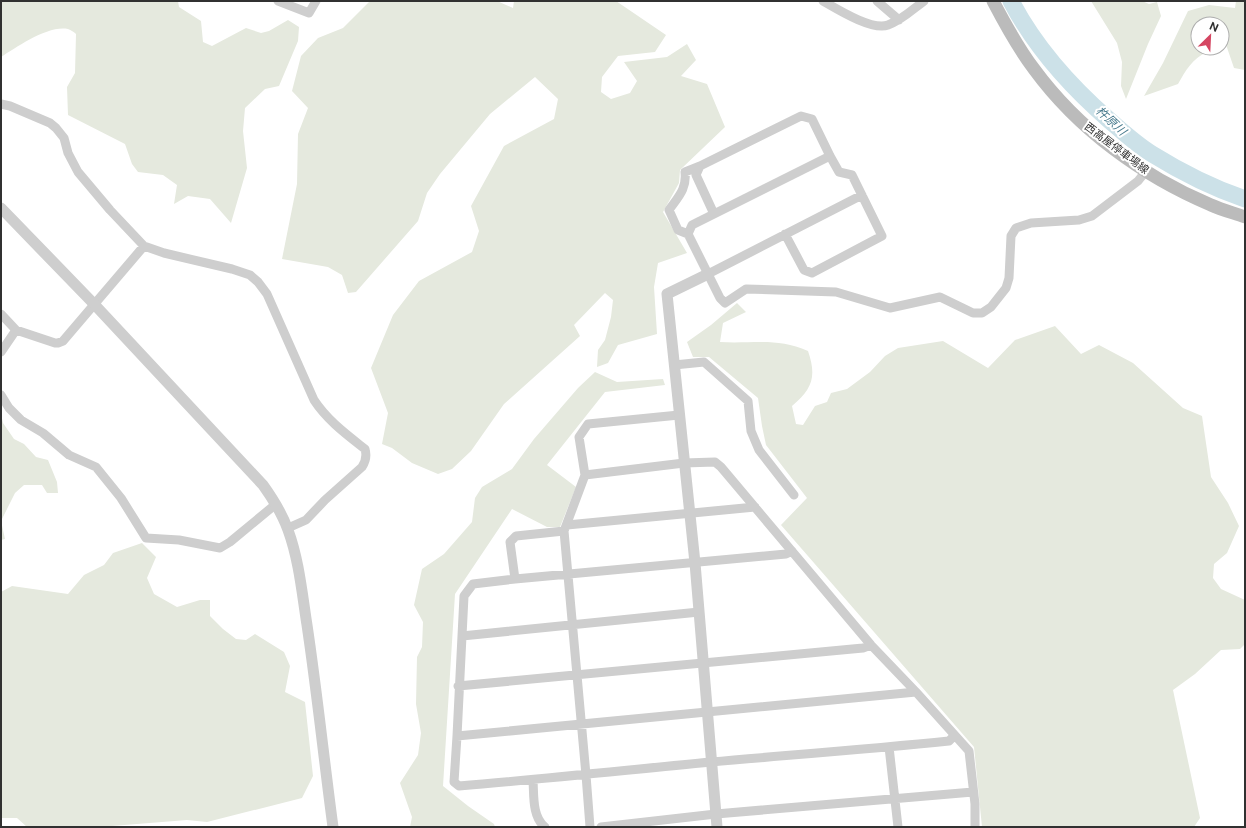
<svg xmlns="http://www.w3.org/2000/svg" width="1246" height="828" viewBox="0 0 1246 828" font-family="'Public Sans','Noto Sans JP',sans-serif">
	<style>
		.green { fill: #e5e9de }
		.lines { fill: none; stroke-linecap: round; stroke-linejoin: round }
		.river { stroke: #cce1e8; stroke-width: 17 }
		.minor { stroke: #cecece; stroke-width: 9 }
		.tertiary { stroke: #cecece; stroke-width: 11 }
		.secondary { stroke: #bbb; stroke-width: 13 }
		.labels { text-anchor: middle; stroke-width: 4; stroke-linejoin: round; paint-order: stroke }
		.street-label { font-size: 11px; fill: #313131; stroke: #fff }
		.water-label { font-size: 12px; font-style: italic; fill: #46798c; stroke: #fff }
	</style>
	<rect width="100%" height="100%" fill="#fff"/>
	<!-- green -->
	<path class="green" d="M 1,1 L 178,1 L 179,7 L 201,21 L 203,42 L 212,46 L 246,28 L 261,33 L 269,31 L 288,20 L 299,27 L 298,41 L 279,86 L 265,89 L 245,108 L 243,131 L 247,168 L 231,223 L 210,199 L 188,196 L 174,204 L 177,185 L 163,175 L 138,172 L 132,164 L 125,144 L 68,115 L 67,87 L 75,73 L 76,34 C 74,32 71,30 68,29 C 48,25 17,47 1,57 Z
		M 370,1 L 497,1 L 513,8 L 514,1 L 616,1 L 666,35 L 655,52 L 618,56 L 602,77 L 601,92 L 611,99 L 630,93 L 637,81 L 624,62 L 667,57 L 687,44 L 696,60 L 681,76 L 707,84 L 725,127 L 680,170 L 679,183 L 663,212 L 687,253 L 658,263 L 654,287 L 657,334 L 618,345 L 608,363 L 597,367 L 598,350 L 605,340 L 611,317 L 613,300 L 605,293 L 574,325 L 580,336 L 504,404 L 471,451 L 452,469 L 438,474 L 412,463 L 392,448 L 382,444 L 388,413 L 371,368 L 393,315 L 419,281 L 472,252 L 479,231 L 471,206 L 504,146 L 554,119 L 558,99 L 535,77 L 490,114 L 440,174 L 427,193 L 418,221 L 356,292 L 348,293 L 342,275 L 328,267 L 282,259 L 297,184 L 298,134 L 308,108 L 292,91 L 301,56 L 318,38 L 343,28 Z
		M 1091,1 L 1142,1 L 1149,4 L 1157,2 L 1161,16 L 1148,44 L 1126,99 L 1121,86 L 1122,62 L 1117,43 Z
		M 1236,1 L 1245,1 L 1245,70 L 1234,68 L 1222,33 L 1222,24 L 1198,24 L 1198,48 L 1207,48 L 1207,52 C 1192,59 1186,70 1178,84 L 1144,96 L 1163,63 L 1188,11 L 1209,5 L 1235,8 Z
		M 737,303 L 746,312 L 723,323 L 720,342 C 753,344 777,337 808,351 C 817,377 812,389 792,406 L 796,424 L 803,425 L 815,406 L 827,402 L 831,393 L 847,389 L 870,372 L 885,356 L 898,348 L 943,341 L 988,368 L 1015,340 L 1055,326 L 1081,354 L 1099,345 L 1133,363 L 1183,408 L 1202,416 L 1211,477 L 1228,503 L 1239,526 L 1227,553 L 1214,564 L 1213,578 L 1221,589 L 1245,600 L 1245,644 L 1240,649 L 1221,650 L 1195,674 L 1173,690 L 1200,818 L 1194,827 L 982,827 L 974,747 L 781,525 L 807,498 L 766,445 L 762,426 L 758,398 L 709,357 L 693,357 L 687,342 L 711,325 Z
		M 595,372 L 617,382 L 663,379 L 665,385 L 605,392 L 547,465 L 576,487 L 560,527 L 547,527 L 512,509 L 455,594 L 443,786 L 468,806 L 494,824 L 495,827 L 410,827 L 412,817 L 400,783 L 418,755 L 421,733 L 416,704 L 417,657 L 422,647 L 423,622 L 414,605 L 422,569 L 444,554 L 472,522 L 475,498 L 482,487 L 512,469 L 534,439 L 578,388 Z
		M 1,414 L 3,423 L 14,439 L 24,444 L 36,457 L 48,460 L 57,482 L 58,493 L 47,493 L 42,485 L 24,485 L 15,493 L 1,521 L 5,539 L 1,540 Z
		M 142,543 L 156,557 L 147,578 L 154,594 L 177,607 L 200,600 L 210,600 L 210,616 L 223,629 L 236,639 L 246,640 L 255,634 L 284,652 L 290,666 L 285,692 L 305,702 L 313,776 L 302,798 L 207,822 L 187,820 L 112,826 L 27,827 L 17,818 L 1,818 L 1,592 L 12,586 L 68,594 L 84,575 L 104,565 L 113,553 Z"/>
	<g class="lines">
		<!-- river -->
		<path class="river" d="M 1011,1 C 1035,47 1070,86 1109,120 C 1123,132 1137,145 1152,154 C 1181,172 1213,188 1245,199"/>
		<!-- minor -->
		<path class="minor" d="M 278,1 L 309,13 L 316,1
			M 823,1 C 837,9 872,31 888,25 C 902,20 913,9 924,1
			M 877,1 L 899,20
			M 1,104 L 10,106 L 50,123 L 56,128 L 64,138 L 68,153 L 78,172 L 110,210 L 144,246 L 164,253 L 232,269 L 250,275 L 258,282 L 267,294 L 314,400 C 327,420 346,434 365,449 C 367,456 366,461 362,467 L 325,500 L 306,520 L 288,528
			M 830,156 L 692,225 L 688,234 L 720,298 L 725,303 L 746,289 L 836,292 L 890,308 L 940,297 L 973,313 L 982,313 L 991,307 L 1006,288 L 1009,278 L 1011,236 L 1016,228 L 1031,223 L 1079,220 L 1092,216 L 1138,181 L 1146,171
			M 714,214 L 696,175 L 700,166 L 801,116 L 812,119 L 830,156 L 839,172 L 852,175 L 882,236 L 812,273 L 804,270 L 785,234
			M 688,234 L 678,230 L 669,210 C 678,197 687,189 685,172 L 700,166
			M 708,274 L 862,195
			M 1,314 L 16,330
			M 1,352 L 16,330 L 55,343 L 58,343 L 63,341 L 144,246
			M 674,365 L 704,362 L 748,401 L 751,431 L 759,450 L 794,495
			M 1,395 L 9,408 L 21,420 L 43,433 L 69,455 L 96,467 L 121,498 L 146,538 L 179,540 L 220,548 L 230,542 L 276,504
			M 585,475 L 684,463 L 715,462 L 721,467 L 871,645 L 916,692 L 969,751 L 975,804 L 975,827
			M 567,525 L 755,507
			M 792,551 L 786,554 L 515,579 L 473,584 L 464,596 L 457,736 L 916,692
			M 515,579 L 510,542 L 516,536 L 564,531
			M 462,636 L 699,612
			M 458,686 L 863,648 L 871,645
			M 457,736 L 454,782 L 459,786 C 543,779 627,770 711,762 C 791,755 870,749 949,741 L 954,736
			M 889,747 L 898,827
			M 533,780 C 534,795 532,817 545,827
			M 590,827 L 586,775 L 564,531 L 585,475 L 579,437 L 588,424 L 679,415
			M 601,827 L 716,814 L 973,792"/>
		<!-- tertiary -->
		<path class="tertiary" d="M 1,208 L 94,304 L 263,485 C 273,499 282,513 288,530 C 299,560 302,593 307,625 C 317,692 324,760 333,827
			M 708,274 L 667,294 L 695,563 L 717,827"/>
		<!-- secondary -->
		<path class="secondary" d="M 993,1 C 1005,24 1018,48 1034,69 C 1078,129 1142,176 1211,205 C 1222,210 1234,213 1245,217"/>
	</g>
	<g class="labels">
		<!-- street labels -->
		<g class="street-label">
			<text transform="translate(1117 148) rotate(37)" y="4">西高屋停車場線</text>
		</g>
		<!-- water labels -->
		<g class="water-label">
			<text transform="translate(1111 121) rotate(43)" y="4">杵原川</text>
		</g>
	</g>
	<!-- border -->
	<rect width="1246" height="828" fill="none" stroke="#313131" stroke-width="4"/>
	<!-- north arrow -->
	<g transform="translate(1210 36) rotate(24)"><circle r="19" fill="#ffffff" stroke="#adadad"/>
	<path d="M0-3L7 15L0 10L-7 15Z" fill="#d54662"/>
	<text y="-6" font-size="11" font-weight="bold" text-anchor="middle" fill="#313131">N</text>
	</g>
</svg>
